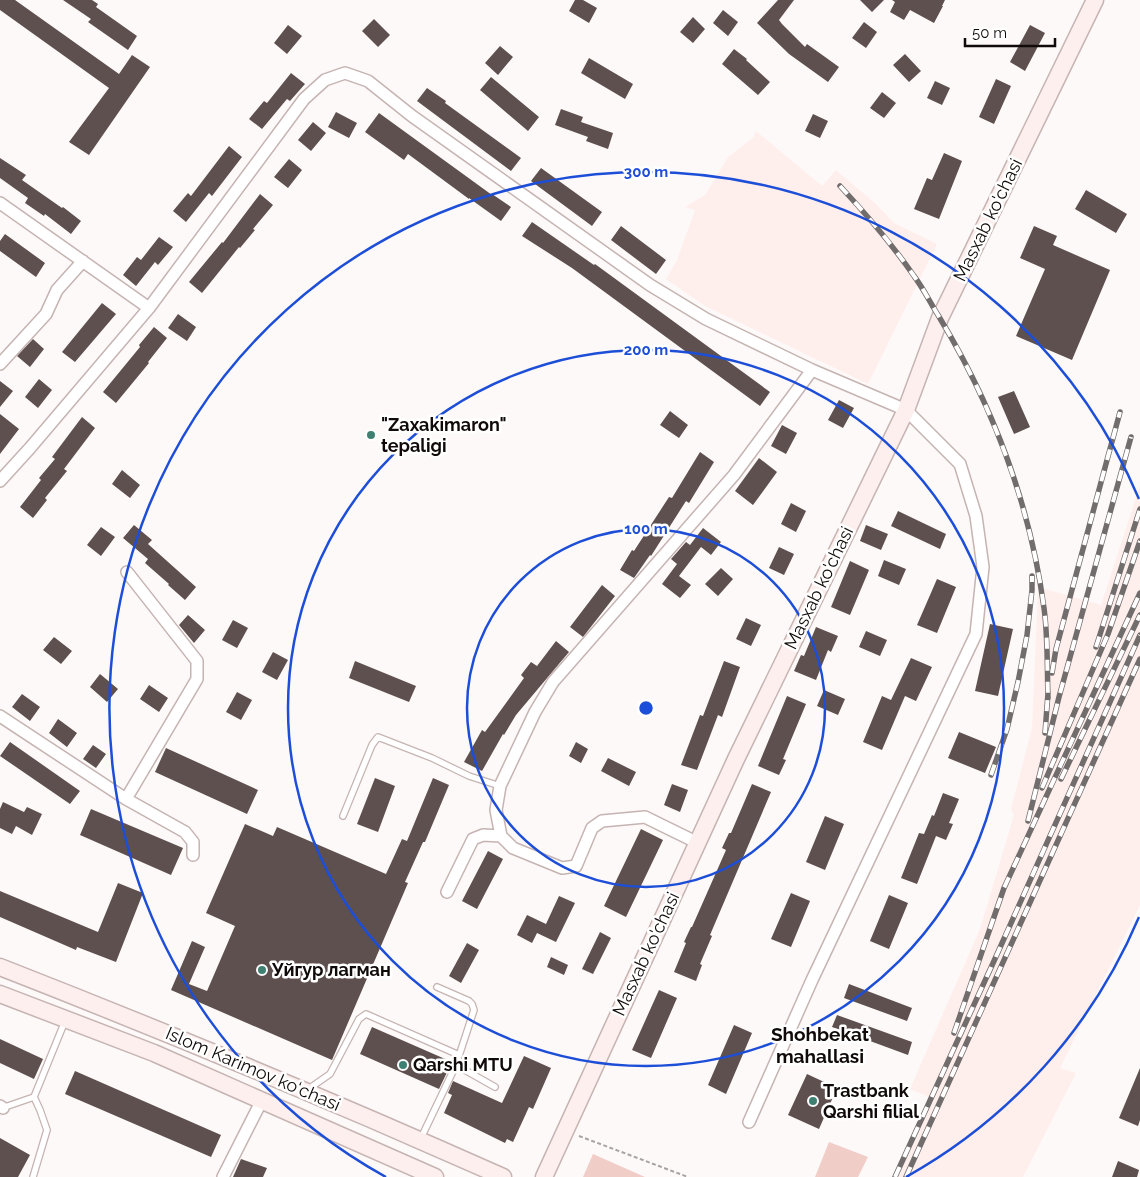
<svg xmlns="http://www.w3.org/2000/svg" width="1140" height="1177" viewBox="0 0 1140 1177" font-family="Raleway,sans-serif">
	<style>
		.built { fill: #ffefec }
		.green { fill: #f1cdc8 }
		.building { fill: #5e504e }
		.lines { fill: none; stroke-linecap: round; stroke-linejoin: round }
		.lane-casing { stroke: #c5b4b2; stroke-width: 8 }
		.street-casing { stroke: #c5b4b2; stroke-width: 14 }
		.secondary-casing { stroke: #c5b4b2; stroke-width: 19 }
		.path { stroke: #a7a3a2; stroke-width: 2; stroke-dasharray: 4 2.5; stroke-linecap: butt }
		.lane { stroke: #fff; stroke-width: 5.5 }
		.street { stroke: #fff; stroke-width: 11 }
		.secondary { stroke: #fdefed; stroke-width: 16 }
		.rail-casing { stroke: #726d6d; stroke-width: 5.5 }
		.rail { stroke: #fff; stroke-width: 4; stroke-dasharray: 11; stroke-linecap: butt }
		.ring { fill: none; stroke: #1d4ed8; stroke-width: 2.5 }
		.poi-dot { fill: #3e8071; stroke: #fff; stroke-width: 2 }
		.labels { text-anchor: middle; stroke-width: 5; stroke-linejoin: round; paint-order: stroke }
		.street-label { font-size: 18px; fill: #100b0a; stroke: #fff }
		.poi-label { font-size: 18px; font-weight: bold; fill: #100b0a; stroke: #fff; text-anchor: start }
		.neighbourhood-label { font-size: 19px; font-weight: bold; fill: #100b0a; stroke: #fff }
		.centre { fill: #1d4ed8; stroke: #fff; stroke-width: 2.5 }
		.ring-label { font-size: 15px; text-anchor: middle; font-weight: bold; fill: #1d4ed8; stroke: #fff; stroke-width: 5; stroke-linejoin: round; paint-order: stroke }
	</style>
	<rect width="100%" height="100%" fill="#fdf9f9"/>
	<!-- built -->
	<path class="built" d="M 756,131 L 822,186 L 836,170 L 876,204 L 894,223 L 937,244 L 868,384 L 705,306 L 666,279 L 677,260 L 695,210 L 685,207 L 705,195 L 728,157 L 753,138 Z
		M 1140,485 L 1140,905 L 1060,1068 L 1076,1073 L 1023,1177 L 893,1177 L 929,1097 L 910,1089 L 980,929 L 1014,815 L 1011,809 L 1032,728 L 1038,587 L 1101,605 Z"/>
	<!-- green -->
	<path class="green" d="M 829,1142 L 868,1157 L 858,1177 L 815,1177 Z
		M 593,1154 L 645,1177 L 583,1177 Z"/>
	<!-- building -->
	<path class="building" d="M 0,0 L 15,0 L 119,74 L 132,55 L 150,67 L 89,155 L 69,142 L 109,88 L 0,10 Z
		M 63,0 L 92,0 L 98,4 L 96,7 L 137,36 L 128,50 L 88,22 L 91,19 Z
		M 575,0 L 583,0 L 597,8 L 589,23 L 569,11 Z
		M 778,0 L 794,0 L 779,20 L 782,24 L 805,47 L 807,44 L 839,67 L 828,82 L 789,54 L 757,23 Z
		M 860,0 L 884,0 L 872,12 Z
		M 892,0 L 945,0 L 942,6 L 943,6 L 934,23 L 910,10 L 904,20 L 890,12 L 895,2 Z
		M 723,10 L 738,22 L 728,36 L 713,23 Z
		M 693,17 L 705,29 L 693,43 L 680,32 Z
		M 374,19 L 390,35 L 378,47 L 362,31 Z
		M 864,22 L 877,32 L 866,48 L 852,38 Z
		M 288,25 L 302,36 L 287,54 L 274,43 Z
		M 1030,25 L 1045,33 L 1025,71 L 1010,62 Z
		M 500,46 L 513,57 L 498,75 L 485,63 Z
		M 734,49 L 747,59 L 746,60 L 770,82 L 758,95 L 722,64 Z
		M 905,54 L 921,71 L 909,82 L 893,65 Z
		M 589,58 L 633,84 L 625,99 L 581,73 Z
		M 291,73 L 305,84 L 290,101 L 287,99 L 262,129 L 249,119 L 264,101 L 267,103 Z
		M 491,77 L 539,117 L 528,131 L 480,90 Z
		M 996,79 L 1011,86 L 994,124 L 979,117 Z
		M 935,81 L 950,88 L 942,105 L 927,98 Z
		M 427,88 L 446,101 L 445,103 L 521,158 L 511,171 L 417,101 Z
		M 882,92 L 896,103 L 884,118 L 870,108 Z
		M 561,109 L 583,117 L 581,122 L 613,133 L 608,149 L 586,141 L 588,137 L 555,125 Z
		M 336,112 L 357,123 L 349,138 L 328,127 Z
		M 379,113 L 492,195 L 492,194 L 511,207 L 501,221 L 469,198 L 469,199 L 408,154 L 404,160 L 365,132 Z
		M 813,114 L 828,121 L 820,138 L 805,131 Z
		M 313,122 L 326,133 L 311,151 L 298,140 Z
		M 229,146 L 242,157 L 212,196 L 209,193 L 186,222 L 173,211 L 188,193 L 191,196 Z
		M 944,153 L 962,161 L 939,219 L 914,209 L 927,178 L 932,180 Z
		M 0,158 L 26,175 L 22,180 L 62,208 L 63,207 L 81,221 L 71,234 L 45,214 L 44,216 L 25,203 L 28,198 L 0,178 Z
		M 289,159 L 302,170 L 288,188 L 274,177 Z
		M 541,168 L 602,212 L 592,226 L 531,181 Z
		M 1086,190 L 1127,214 L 1116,233 L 1075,209 Z
		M 260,194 L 273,205 L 253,229 L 255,230 L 240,248 L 239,247 L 202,293 L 189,282 L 222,242 L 223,243 Z
		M 532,222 L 594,265 L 595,264 L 770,392 L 760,406 L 572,268 L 522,236 Z
		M 621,226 L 666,260 L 656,274 L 611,240 Z
		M 1034,226 L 1057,236 L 1053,245 L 1110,270 L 1072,360 L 1016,336 L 1045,269 L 1020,258 Z
		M 5,234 L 45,263 L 36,277 L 0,251 L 0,241 Z
		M 159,237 L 173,247 L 158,265 L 155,262 L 136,286 L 123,275 L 137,257 L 141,260 Z
		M 102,303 L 116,314 L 75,362 L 62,352 Z
		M 178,314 L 196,327 L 187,341 L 168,328 Z
		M 154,327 L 167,338 L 148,362 L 149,363 L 116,403 L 103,392 L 140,347 L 139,345 Z
		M 33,339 L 44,349 L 30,367 L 17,356 Z
		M 39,379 L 52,390 L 38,408 L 25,397 Z
		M 0,381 L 13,391 L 0,407 Z
		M 1014,391 L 1030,427 L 1014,434 L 998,397 Z
		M 839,400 L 854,408 L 843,428 L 828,420 Z
		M 670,411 L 688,425 L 679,438 L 660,425 Z
		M 0,414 L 19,429 L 0,454 Z
		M 82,417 L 95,428 L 64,469 L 67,471 L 45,498 L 47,500 L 33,518 L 20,507 L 41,480 L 39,478 L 55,459 L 52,457 Z
		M 782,425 L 797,433 L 786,454 L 771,446 Z
		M 700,452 L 714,462 L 689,503 L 686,501 L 651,556 L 650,555 L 634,578 L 620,570 L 632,550 L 634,551 L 669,497 L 672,498 Z
		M 759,458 L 777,472 L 753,505 L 735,491 Z
		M 122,470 L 140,485 L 130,498 L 112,484 Z
		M 791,503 L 806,511 L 796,532 L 781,524 Z
		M 898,511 L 946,534 L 940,549 L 891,526 Z
		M 134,525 L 152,540 L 148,544 L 196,587 L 185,600 L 168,585 L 169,584 L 145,563 L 148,559 L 123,538 Z
		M 866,525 L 888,534 L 881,550 L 860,541 Z
		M 101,527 L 115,537 L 101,556 L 87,545 Z
		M 703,528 L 721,542 L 711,555 L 701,547 L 679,576 L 691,585 L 680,598 L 662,584 L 677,564 L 671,559 L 686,542 L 690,545 Z
		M 779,547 L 794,554 L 784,575 L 769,568 Z
		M 884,560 L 906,569 L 899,585 L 878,576 Z
		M 850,561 L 869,570 L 850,615 L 831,607 Z
		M 721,568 L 733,579 L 718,596 L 705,584 Z
		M 937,579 L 956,587 L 937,633 L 917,625 Z
		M 602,585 L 615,596 L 583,637 L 570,627 Z
		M 188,615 L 205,630 L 194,643 L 179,625 Z
		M 746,618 L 761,625 L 751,646 L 736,639 Z
		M 233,620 L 248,628 L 237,648 L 222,640 Z
		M 990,624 L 1013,629 L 998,696 L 975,691 Z
		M 816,627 L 838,636 L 831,652 L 828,650 L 816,680 L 794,671 L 801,655 L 804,656 Z
		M 866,631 L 887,640 L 880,656 L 859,647 Z
		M 54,637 L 72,651 L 61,664 L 43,650 Z
		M 556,641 L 569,652 L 516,715 L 504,735 L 503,734 L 482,771 L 464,762 L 482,730 L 485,732 L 524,678 L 521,675 L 531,662 L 537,666 Z
		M 273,652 L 288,660 L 277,680 L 262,672 Z
		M 911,658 L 932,667 L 916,701 L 905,696 L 882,750 L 863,742 L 882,696 L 891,700 Z
		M 355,661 L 416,686 L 409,702 L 349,678 Z
		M 724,661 L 740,667 L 722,717 L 718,715 L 697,770 L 681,765 L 700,715 L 703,716 Z
		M 100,674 L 118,689 L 107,702 L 90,687 Z
		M 149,685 L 168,698 L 159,712 L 140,699 Z
		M 824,690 L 845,699 L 838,715 L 817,706 Z
		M 237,692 L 252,700 L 241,720 L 226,712 Z
		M 22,694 L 40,707 L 30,721 L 12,707 Z
		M 787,696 L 806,704 L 783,759 L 786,760 L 779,775 L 758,766 Z
		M 58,719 L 77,733 L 67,747 L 49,733 Z
		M 959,732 L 996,747 L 985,773 L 948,758 Z
		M 10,742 L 80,791 L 70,804 L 0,756 Z
		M 576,742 L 588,749 L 581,763 L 569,756 Z
		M 93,745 L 106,754 L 96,768 L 83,759 Z
		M 166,748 L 258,790 L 247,814 L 155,772 Z
		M 608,758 L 636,772 L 629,786 L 601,771 Z
		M 375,778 L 395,786 L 378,832 L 357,824 Z
		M 433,778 L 449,785 L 425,842 L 423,842 L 405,882 L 408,883 L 332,1060 L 171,990 L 192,941 L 205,947 L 189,984 L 207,991 L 235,926 L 206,913 L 245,824 L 273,836 L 277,827 L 386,874 L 402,839 L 407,841 Z
		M 672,784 L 688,790 L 680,812 L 664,805 Z
		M 752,784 L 771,792 L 710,935 L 712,936 L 700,964 L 702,965 L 696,981 L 674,972 L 686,943 L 684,942 L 691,927 L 692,927 L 726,850 L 722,848 L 729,833 L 731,833 Z
		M 943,793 L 959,799 L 949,823 L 953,824 L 946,840 L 936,836 L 917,884 L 901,878 L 919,833 L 924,834 L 932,815 L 934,816 Z
		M 3,802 L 24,812 L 27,807 L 42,814 L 32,835 L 16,826 L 12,834 L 0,828 L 0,809 Z
		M 91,809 L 183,848 L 171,875 L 80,835 Z
		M 825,816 L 844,824 L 825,870 L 806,862 Z
		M 641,829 L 663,840 L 626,917 L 604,906 Z
		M 488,851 L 503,859 L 477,909 L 462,901 Z
		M 118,883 L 143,893 L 116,962 L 77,947 L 76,950 L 0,917 L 0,891 L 98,932 Z
		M 791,893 L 810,901 L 791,947 L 771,939 Z
		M 889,895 L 908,903 L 889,949 L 870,941 Z
		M 559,896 L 575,903 L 556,942 L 537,933 L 532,943 L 517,935 L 527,915 L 546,924 Z
		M 600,932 L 611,938 L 593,974 L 582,969 Z
		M 467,943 L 479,950 L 461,983 L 449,976 Z
		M 551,957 L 568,965 L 564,975 L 547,967 Z
		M 849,984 L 912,1008 L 907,1021 L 844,998 Z
		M 659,990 L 677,998 L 651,1058 L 632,1050 Z
		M 837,1015 L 912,1042 L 908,1055 L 832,1027 Z
		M 734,1025 L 752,1033 L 726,1094 L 708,1085 Z
		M 372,1027 L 452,1062 L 439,1089 L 360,1054 Z
		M 0,1039 L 43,1059 L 34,1079 L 0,1063 Z
		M 524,1056 L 551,1068 L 533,1109 L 529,1107 L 513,1142 L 507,1139 L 505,1143 L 444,1113 L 452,1095 L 448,1093 L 453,1081 L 502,1103 Z
		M 1140,1068 L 1140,1120 L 1138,1126 L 1119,1118 Z
		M 75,1071 L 221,1135 L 211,1157 L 65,1094 Z
		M 807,1074 L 837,1088 L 819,1129 L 788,1115 Z
		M 0,1138 L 30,1155 L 18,1177 L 0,1177 Z
		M 241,1159 L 267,1168 L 263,1177 L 233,1177 Z
		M 1118,1161 L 1139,1170 L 1137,1177 L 1112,1177 Z"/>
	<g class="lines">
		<defs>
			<path id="lane" d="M 343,816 L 372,745 L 378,737 L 432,758 L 469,776 L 500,786
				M 456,1065 L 495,1087
				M 307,1090 L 330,1074 L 359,1019 L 366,1014 L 459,1055
				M 2,1108 L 34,1097
				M 421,1138 L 456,1065 L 474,1010 L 472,1004 L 469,1001 L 437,987
				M 33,1177 L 47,1130 L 40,1110 L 34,1097 L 65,1021"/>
			<path id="street" d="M 0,203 L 149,308
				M 0,364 L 46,314 L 57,290 L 83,261
				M 0,481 L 30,448 L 149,308 L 304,99 L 325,80 L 345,73 L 368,81 L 412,116 L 650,285 L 706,319 L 812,370 L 906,410 L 960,464 L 976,516 L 983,567 L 976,634 L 812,980 L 749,1122
				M 0,716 L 126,799 L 185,832 L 193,842 L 193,855
				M 126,799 L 197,679 L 197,661 L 127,572
				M 698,843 L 645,817 L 602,821 L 592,828 L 576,866 L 562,868 L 513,848 L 501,836 L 496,810 L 500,786 L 535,712 L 553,682 L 734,475 L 812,370
				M 447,892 L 473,839 L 483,835 L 501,836
				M 0,1106 L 3,1108
				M 223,1177 L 262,1100"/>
			<path id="secondary" d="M 0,967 C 169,1033 337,1103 503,1177
				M 0,994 L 154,1053 L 435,1177
				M 544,1177 L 736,759 L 906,410 L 940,318 L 1095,0"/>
		</defs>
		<!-- lane casing -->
		<use href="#lane" class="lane-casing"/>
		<!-- street casing -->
		<use href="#street" class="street-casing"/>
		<!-- secondary casing -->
		<use href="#secondary" class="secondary-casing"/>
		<!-- path -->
		<path class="path" d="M 579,1136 L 688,1177"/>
		<!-- lane -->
		<use href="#lane" class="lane"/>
		<!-- street -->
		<use href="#street" class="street"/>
		<!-- secondary -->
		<use href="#secondary" class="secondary"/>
		<defs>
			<path id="rail" d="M 840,186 C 866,214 892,244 914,276 C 923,288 930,302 938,315 C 992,404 1030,504 1044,608 C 1048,637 1047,668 1048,698
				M 1096,647 L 1140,509
				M 1052,673 L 1056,649 L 1120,412
				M 1045,733 L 1048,693
				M 991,775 L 1007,729 L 1018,682 L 1027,635 L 1032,590 L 1032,576
				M 1061,779 L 1140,615
				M 1042,788 L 1108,634 L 1140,541
				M 1028,821 L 1059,697 L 1131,437
				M 954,1033 L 1004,888 L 1140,593
				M 895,1177 L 994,961 L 1140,635
				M 906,1177 L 1140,659"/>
		</defs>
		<!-- rail casing -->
		<use href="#rail" class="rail-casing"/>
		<!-- rail -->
		<use href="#rail" class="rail"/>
	</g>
	<!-- distance rings -->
	<g class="ring">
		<circle cx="646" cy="708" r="179"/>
		<circle cx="646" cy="708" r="358"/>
		<path d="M1139 917A536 536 0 0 1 906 1177M386 1177A536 536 0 1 1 1139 499"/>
	</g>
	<!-- markers -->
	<g class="poi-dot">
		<circle cx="371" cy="435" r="5"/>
		<circle cx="262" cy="970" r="5"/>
		<circle cx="403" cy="1065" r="5"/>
		<circle cx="813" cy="1101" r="5"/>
	</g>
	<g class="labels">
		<!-- street labels -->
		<g class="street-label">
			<text transform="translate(988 220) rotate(-64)" y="6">Masxab ko'chasi</text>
			<text transform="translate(819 588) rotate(-64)" y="6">Masxab ko'chasi</text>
			<text transform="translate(646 954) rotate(-65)" y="6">Masxab ko'chasi</text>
			<text transform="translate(253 1069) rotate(23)" y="6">Islom Karimov ko‘chasi</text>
		</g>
		<!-- poi labels -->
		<g class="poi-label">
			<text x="381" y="431">"Zaxakimaron"<tspan x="381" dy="21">tepaligi</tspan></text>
			<text x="272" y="976">Уйгур лагман</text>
			<text x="413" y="1071">Qarshi MTU</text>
			<text x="823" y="1097">Trastbank<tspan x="823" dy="21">Qarshi filial</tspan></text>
		</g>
		<!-- neighbourhood labels -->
		<g class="neighbourhood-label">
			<text x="820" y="1041">Shohbekat<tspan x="820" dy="22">mahallasi</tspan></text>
		</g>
	</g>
	<circle cx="646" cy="708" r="8" class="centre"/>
	<g class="ring-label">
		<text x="646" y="177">300 m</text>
		<text x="646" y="355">200 m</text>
		<text x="646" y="534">100 m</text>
	</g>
	<!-- scale -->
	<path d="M965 38v8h90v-8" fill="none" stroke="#100b0a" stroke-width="2.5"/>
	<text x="972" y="38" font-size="15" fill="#100b0a" stroke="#ffffff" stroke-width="4" paint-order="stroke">50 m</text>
</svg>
